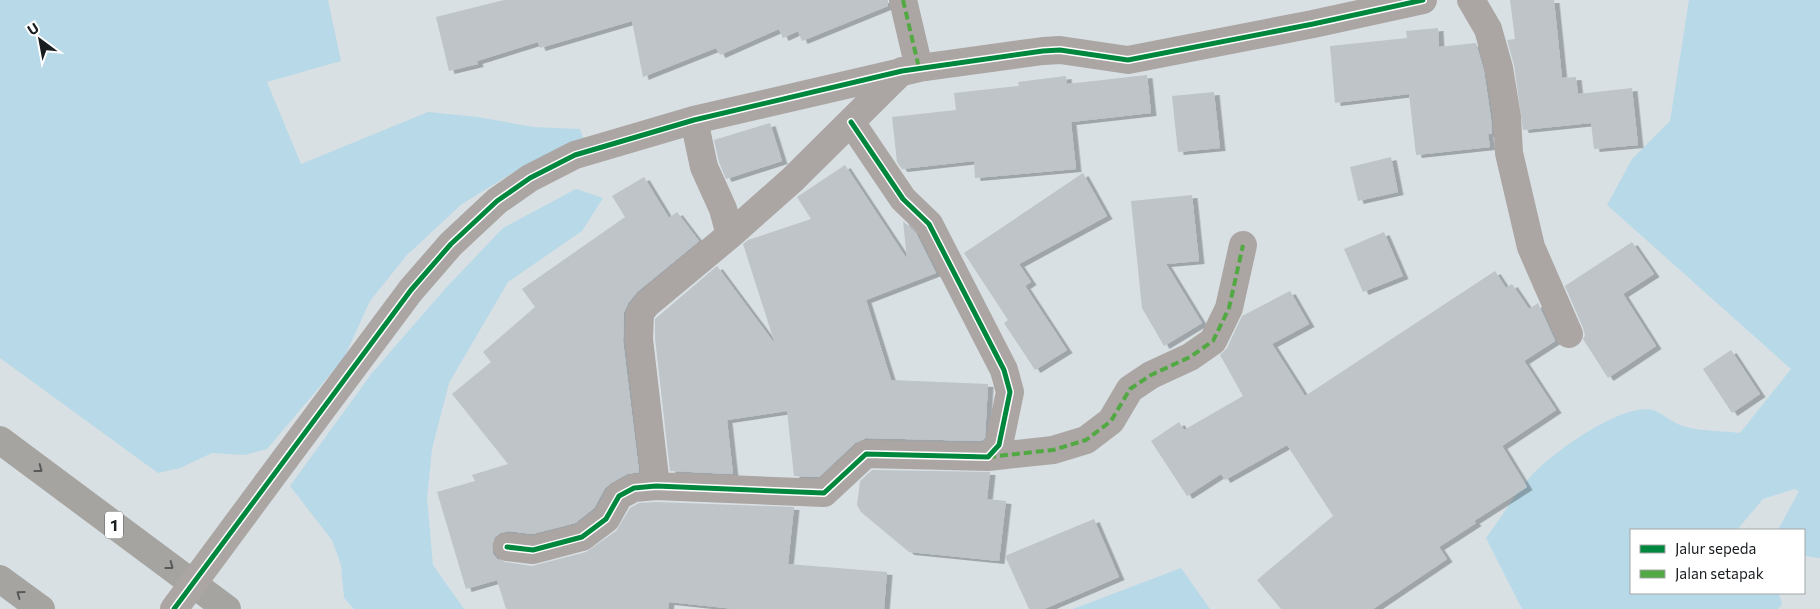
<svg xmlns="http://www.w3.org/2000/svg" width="1820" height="609" viewBox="0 0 1820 609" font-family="Commissioner,sans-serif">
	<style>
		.green { fill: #b8d9e8 }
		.building { fill: #bec4c7; filter: url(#shadow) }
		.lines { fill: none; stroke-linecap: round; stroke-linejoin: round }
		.street { stroke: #aba6a3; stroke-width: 28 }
		.highway { stroke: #a6a4a1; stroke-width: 28 }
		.street-bridge { stroke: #aba6a3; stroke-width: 28 }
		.quiet { stroke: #52a943; stroke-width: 4; stroke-dasharray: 8 4; stroke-linecap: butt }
		.cycleway-casing { stroke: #fff; stroke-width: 8 }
		.cycleway { stroke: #00873e; stroke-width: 5 }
		.oneway { stroke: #585a5a }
		.labels { text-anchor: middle; stroke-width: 5; stroke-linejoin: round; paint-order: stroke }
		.shield { fill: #fff; stroke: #5d6163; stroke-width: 1 }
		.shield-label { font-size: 16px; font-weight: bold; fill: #181d20 }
	</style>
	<defs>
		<filter id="shadow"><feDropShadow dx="5.5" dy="3" stdDeviation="0" flood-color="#0004"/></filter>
	</defs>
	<rect width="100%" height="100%" fill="#d8e0e4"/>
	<!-- green -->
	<path class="green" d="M 0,0 L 328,0 L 341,61 L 267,82 L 301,164 L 428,112 L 478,117 L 533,127 L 580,129 L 584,140 L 517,170 L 462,204 L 407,255 L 370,301 L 344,358 L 267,449 L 245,455 L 212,453 L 180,468 L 158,473 L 0,358 Z
		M 1689,0 L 1820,0 L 1820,558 L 1804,556 L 1804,530 L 1778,530 L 1799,491 L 1794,489 L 1763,499 L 1737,530 L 1631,530 L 1631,593 L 1779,593 L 1782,604 L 1778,609 L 1522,609 L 1486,538 C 1501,518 1515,494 1531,476 C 1552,453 1622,402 1653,410 C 1661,412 1672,423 1683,426 C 1697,431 1724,431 1740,433 L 1791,369 L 1607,205 L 1632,159 L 1670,121 Z
		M 576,189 L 603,198 L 582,231 L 508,282 L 449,383 L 432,449 L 427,498 L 433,565 L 464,609 L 354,609 L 344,598 L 341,565 L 332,540 L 290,486 L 372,373 L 444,290 L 503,228 Z
		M 1181,568 L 1210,609 L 1073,609 Z"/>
	<!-- building -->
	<path class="building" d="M 504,0 L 888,0 L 888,6 L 802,41 L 798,31 L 783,38 L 779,29 L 720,55 L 716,48 L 643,77 L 632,21 L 540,48 L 538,42 L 477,61 L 478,64 L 449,71 L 436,17 Z
		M 1510,0 L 1554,0 L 1562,78 L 1576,77 L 1578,94 L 1632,88 L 1638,145 L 1594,149 L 1591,123 L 1523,130 L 1514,65 L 1507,40 L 1515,39 Z
		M 1438,28 L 1439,47 L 1476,43 L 1484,71 L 1491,119 L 1492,134 L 1488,134 L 1490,147 L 1416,155 L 1409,94 L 1335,103 L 1330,46 L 1407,38 L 1406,31 Z
		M 1147,75 L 1151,113 L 1071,122 L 1076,169 L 975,178 L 974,161 L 902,169 L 897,162 L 892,117 L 956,110 L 954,93 L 1019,86 L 1018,82 L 1066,76 L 1067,84 Z
		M 1214,92 L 1220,148 L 1178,152 L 1172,96 Z
		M 770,123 L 782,161 L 726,179 L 719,162 L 714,140 Z
		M 1391,157 L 1398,192 L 1358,201 L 1350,167 Z
		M 845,165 L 907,259 L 903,221 L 916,233 L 936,273 L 866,300 L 891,380 L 988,384 L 985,438 L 981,441 L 866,438 L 855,443 L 819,477 L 794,476 L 787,411 L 727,420 L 733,474 L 670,471 L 655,338 L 655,319 L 717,266 L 775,344 L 743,244 L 748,240 L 811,219 L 797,197 Z
		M 1083,173 L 1107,216 L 1019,264 L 1031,282 L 1025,286 L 1067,350 L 1035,370 L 1004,323 L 1008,320 L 964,253 Z
		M 644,177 L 669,218 L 677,212 L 699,241 L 637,292 L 628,303 L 624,312 L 623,341 L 639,472 L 627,474 L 611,483 L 605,488 L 594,508 L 575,523 L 532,534 L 509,531 L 500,533 L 495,537 L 492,545 L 493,554 L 497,559 L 505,562 L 532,566 L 586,552 L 616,531 L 630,508 L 639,503 L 656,502 L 794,507 L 788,564 L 887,572 L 884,609 L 735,609 L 669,602 L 668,609 L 506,609 L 497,580 L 466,589 L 437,492 L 475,481 L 472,475 L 508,464 L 452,394 L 491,362 L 483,352 L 535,307 L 522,289 L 625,217 L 612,196 Z
		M 1192,195 L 1199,261 L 1166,264 L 1202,323 L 1164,346 L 1142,308 L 1131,201 Z
		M 1384,232 L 1403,276 L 1363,292 L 1344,249 Z
		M 1632,242 L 1654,274 L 1623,294 L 1656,346 L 1608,378 L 1583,339 L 1585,335 L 1583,328 L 1565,286 Z
		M 1495,271 L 1506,288 L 1512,284 L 1529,309 L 1538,303 L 1555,341 L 1524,361 L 1556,410 L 1502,446 L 1527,487 L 1474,521 L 1476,523 L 1439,547 L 1447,559 L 1373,609 L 1281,609 L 1257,580 L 1333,516 L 1287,445 L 1225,480 L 1221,474 L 1187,496 L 1151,441 L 1179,422 L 1184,430 L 1243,396 L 1220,355 L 1227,348 L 1242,316 L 1290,291 L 1309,324 L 1272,344 L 1305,396 Z
		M 1731,350 L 1760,394 L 1732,413 L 1703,369 Z
		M 872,470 L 990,472 L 987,499 L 1006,501 L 999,561 L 909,552 L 861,512 L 857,505 L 860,481 Z
		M 1094,519 L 1119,577 L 1044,609 L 1029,609 L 1005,556 Z"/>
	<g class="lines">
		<!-- street -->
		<path class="street" d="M 903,0 L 919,68
			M 1471,0 L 1488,29 L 1499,68 L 1507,117 L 1509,153 L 1531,247 L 1569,334
			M 694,120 L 704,167 L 723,209 L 730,235 L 792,180 L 902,71
			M 988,457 L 1053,450 L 1086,440 L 1111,421 L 1130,389 L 1151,375 L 1190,357 L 1213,341 L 1229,308 L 1243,245
			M 285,459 L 411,290 L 451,244 L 497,201 L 530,178 L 575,155 L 694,120 L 919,68 L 1043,51 L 1060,50 L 1128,60 L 1313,24 L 1423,0
			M 656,486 L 639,339 L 640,313 L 647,304 L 730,235
			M 507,547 L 533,550 L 582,537 L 606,519 L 619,496 L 634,488 L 656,486 L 824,493 L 866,454 L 988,457 L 999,445 L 1010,392 L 1004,370 L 929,224 L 903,199 L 851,122"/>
		<!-- highway -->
		<path class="highway" d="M 0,440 L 227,609
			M 0,579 L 41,609"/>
		<!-- street-bridge -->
		<path class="street-bridge" d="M 174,609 L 285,459"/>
		<!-- quiet -->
		<path class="quiet" d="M 903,0 L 919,68
			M 988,457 L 1053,450 L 1086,440 L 1111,421 L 1130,389 L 1151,375 L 1190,357 L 1213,341 L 1229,308 L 1243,245"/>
		<defs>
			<path id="cycleway" d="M 507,547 L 533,550 L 582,537 L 606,519 L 619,496 L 634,488 L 656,486 L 824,493 L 866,454 L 988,457 L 999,445 L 1010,392 L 1004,370 L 929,224 L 903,199 L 851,122
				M 174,609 L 411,290 L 451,244 L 497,201 L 530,178 L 575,155 L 694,120 L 902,71 L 1043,51 L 1060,50 L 1128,60 L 1313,24 L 1423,0"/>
		</defs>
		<!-- cycleway casing -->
		<use href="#cycleway" class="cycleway-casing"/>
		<!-- cycleway -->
		<use href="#cycleway" class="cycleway"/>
	</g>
	<!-- one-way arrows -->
	<defs><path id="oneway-chevron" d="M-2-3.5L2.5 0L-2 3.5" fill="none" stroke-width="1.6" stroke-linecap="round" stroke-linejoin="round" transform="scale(1.25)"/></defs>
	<g class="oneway">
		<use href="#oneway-chevron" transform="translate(39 469) rotate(37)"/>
		<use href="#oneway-chevron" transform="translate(170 566) rotate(37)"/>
		<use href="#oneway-chevron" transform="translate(20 594) rotate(-144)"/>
	</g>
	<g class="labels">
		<!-- shield labels -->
		<rect class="shield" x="105" y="511.5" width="18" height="27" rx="4"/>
		<g class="shield-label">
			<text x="114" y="531">1</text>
		</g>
	</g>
	<!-- legend -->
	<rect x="1630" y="529" width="175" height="65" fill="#ffffff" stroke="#a3a5a6"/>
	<rect x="1640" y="545" width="25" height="8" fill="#00873e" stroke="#a3a5a6"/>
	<text x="1675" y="554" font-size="15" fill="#181d20">Jalur sepeda</text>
	<rect x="1640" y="570" width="25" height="8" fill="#52a943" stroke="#a3a5a6"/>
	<text x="1675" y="579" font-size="15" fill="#181d20">Jalan setapak</text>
	<!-- north arrow -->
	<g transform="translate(40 40) rotate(328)" stroke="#ffffff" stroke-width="4" paint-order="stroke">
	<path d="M0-4L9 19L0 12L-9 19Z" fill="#181d20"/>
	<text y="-8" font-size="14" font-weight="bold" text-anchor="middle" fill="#181d20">U</text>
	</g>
</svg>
